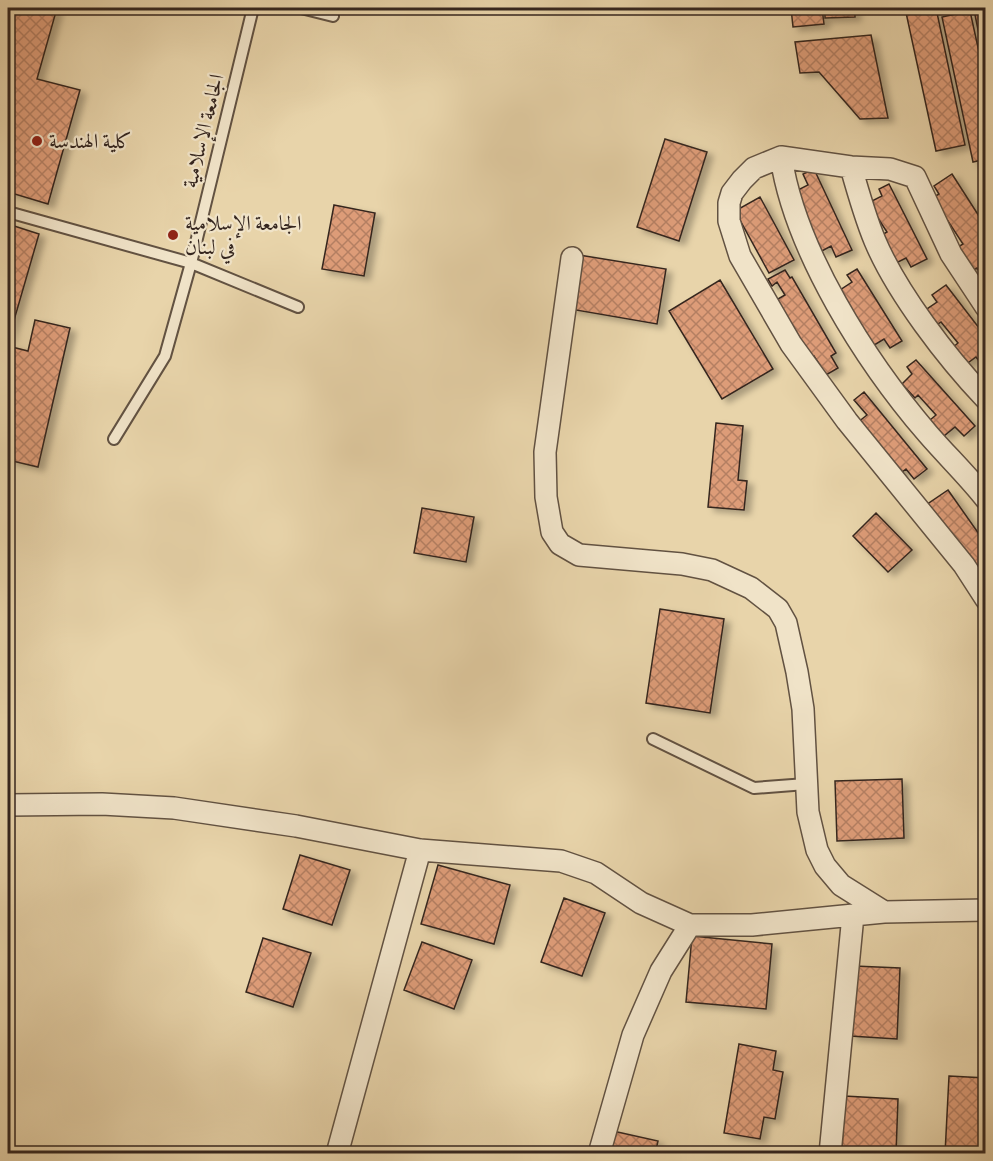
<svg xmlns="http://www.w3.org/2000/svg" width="993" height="1161" viewBox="0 0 993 1161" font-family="'Libre Bodoni',Amiri,serif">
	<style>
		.building { fill: url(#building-cross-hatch); stroke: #35261f; stroke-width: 1.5; filter: url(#shadow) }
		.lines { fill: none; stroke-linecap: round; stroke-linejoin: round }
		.lane-casing { stroke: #625242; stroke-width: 14 }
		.street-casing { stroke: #625242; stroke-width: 24 }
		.lane { stroke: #f0e3c8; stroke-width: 10 }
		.street { stroke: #f0e3c8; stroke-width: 21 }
		.poi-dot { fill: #8f2418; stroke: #f0e3c8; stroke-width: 2 }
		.labels { text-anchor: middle; stroke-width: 4.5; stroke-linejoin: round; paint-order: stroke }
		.street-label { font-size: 21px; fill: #35261f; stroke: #f0e3c8 }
		.poi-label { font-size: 21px; fill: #35261f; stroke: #f0e3c8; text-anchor: start }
	</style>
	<defs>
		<pattern id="building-cross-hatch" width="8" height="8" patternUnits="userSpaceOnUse" patternTransform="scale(1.5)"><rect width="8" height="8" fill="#dd9c78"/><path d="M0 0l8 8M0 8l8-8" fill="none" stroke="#b47f62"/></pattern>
		<filter id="shadow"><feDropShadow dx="6" dy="4" stdDeviation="3" flood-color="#0004"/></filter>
	</defs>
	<rect width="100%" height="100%" fill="#e8d4aa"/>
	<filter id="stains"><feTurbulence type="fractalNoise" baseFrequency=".00333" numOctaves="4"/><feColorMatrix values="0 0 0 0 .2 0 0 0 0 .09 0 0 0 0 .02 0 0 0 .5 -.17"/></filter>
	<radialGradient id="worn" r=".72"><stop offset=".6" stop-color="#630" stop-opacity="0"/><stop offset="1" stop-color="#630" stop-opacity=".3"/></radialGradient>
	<!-- building -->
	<path class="building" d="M 8,8 L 57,8 L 37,79 L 80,90 L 48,204 L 8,192 Z
		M 791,8 L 822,8 L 824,24 L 793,27 Z
		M 825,8 L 855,8 L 855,17 L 825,18 Z
		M 905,8 L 936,8 L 965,145 L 936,151 Z
		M 986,8 L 986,69 L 974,10 Z
		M 970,11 L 986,84 L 986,159 L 973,162 L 942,17 Z
		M 871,35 L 888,118 L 860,119 L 819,72 L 800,73 L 795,42 Z
		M 665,139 L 707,152 L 679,241 L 637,227 Z
		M 814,169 L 852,250 L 836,257 L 831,246 L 820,252 L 792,193 L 808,185 L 803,174 Z
		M 952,174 L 986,227 L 986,276 L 983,277 L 977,268 L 970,272 L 955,249 L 963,244 L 948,221 L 944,224 L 929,200 L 939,194 L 934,186 Z
		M 889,184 L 927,259 L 911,267 L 906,258 L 894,264 L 880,236 L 887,232 L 868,203 L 882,196 L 879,189 Z
		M 760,197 L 794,260 L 769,273 L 735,211 Z
		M 334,205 L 375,213 L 364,276 L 322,269 Z
		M 8,224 L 39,234 L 8,341 Z
		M 579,255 L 666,269 L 657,324 L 570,309 Z
		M 857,269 L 902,341 L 890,348 L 884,339 L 871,347 L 837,292 L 852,282 L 847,275 Z
		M 785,270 L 790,278 L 792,277 L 836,353 L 831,356 L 838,368 L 826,375 L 814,356 L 804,362 L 771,303 L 785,295 L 777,282 L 772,286 L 768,279 Z
		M 720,280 L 773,369 L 722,399 L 669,311 Z
		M 946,285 L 986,337 L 986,370 L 976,357 L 965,365 L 952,348 L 958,343 L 941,322 L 935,326 L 924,311 L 937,302 L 932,295 Z
		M 35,320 L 70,328 L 38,467 L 8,460 L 8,346 L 28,351 Z
		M 916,360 L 975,426 L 964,436 L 955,427 L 944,436 L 930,420 L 936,415 L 918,395 L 915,398 L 902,384 L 912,374 L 907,367 Z
		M 864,392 L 927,469 L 914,479 L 906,469 L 896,477 L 853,426 L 867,415 L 854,400 Z
		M 716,423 L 743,426 L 738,480 L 747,481 L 744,510 L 708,507 Z
		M 986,466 L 986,482 L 977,472 Z
		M 948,490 L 986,544 L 986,589 L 926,505 Z
		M 422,508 L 474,517 L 466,562 L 414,553 Z
		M 876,513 L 912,550 L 888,572 L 853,536 Z
		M 660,609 L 724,619 L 710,713 L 646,703 Z
		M 902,779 L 904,838 L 837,841 L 835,781 Z
		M 300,855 L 350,870 L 332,925 L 283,909 Z
		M 438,865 L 510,885 L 494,944 L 421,924 Z
		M 564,898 L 605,913 L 582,976 L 541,962 Z
		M 692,936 L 772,944 L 766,1009 L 686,1002 Z
		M 263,938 L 311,953 L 293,1007 L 246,992 Z
		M 422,942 L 472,960 L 454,1009 L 404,990 Z
		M 854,966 L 900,968 L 897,1039 L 850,1036 Z
		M 739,1044 L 776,1051 L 773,1070 L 783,1072 L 775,1119 L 764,1117 L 760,1139 L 724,1133 Z
		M 949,1076 L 986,1078 L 986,1154 L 945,1154 Z
		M 844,1096 L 898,1099 L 896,1154 L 842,1154 Z
		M 613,1131 L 658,1141 L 655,1154 L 608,1154 Z"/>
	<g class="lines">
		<defs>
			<path id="lane" d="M 301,8 L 333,16
				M 8,212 L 191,263 L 298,307
				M 114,439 L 165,356 L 191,263 L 253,8
				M 653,739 L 754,788 L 806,784"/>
			<path id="street" d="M 781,157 C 795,251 866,362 928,434 C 947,456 968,476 986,499
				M 851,167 C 858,192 865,217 875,241 C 897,293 947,358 986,399
				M 572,258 L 545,452 L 546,497 L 552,532 L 560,544 L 579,555 L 682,564 L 712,570 L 751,588 L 778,609 L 786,623 L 797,672 L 803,709 L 808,812 L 817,850 L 825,866 L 841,885 L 884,912
				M 986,307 L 951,254 L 915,177 L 890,169 L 851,167 L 781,157 L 754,168 L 742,180 L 732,193 L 729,203 L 729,221 L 740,256 L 791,344 L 847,421 L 964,565 L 986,599
				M 8,805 L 102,804 L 174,808 L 296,826 L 420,850 L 561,861 L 596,873 L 641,903 L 690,925 L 752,925 L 884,912 L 986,910
				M 337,1154 L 420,850
				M 599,1154 L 633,1035 L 661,971 L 690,925
				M 830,1154 L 853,915"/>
		</defs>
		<!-- lane casing -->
		<use href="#lane" class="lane-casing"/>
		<!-- street casing -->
		<use href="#street" class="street-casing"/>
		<!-- lane -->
		<use href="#lane" class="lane"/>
		<!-- street -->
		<use href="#street" class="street"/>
	</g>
	<!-- markers -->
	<g class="poi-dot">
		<circle cx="37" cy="141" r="6"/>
		<circle cx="173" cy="235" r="6"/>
	</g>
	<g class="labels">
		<!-- street labels -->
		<g class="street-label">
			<text transform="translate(203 131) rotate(-76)" y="7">الجامعة الإسلامية</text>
		</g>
		<!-- poi labels -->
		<g class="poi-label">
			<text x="49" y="148">كلية الهندسة</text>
			<text x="185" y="230">الجامعة الإسلامية<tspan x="185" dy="24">في لبنان</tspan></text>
		</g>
	</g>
	<!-- margin -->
	<rect width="993" height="1161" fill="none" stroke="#e8d4aa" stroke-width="30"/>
	<rect x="9" y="9" width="975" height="1143" fill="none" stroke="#35261f" stroke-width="3"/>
	<rect x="15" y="15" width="963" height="1131" fill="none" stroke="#35261f" stroke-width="1.5"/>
	<rect width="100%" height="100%" filter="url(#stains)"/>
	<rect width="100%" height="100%" fill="url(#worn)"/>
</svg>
